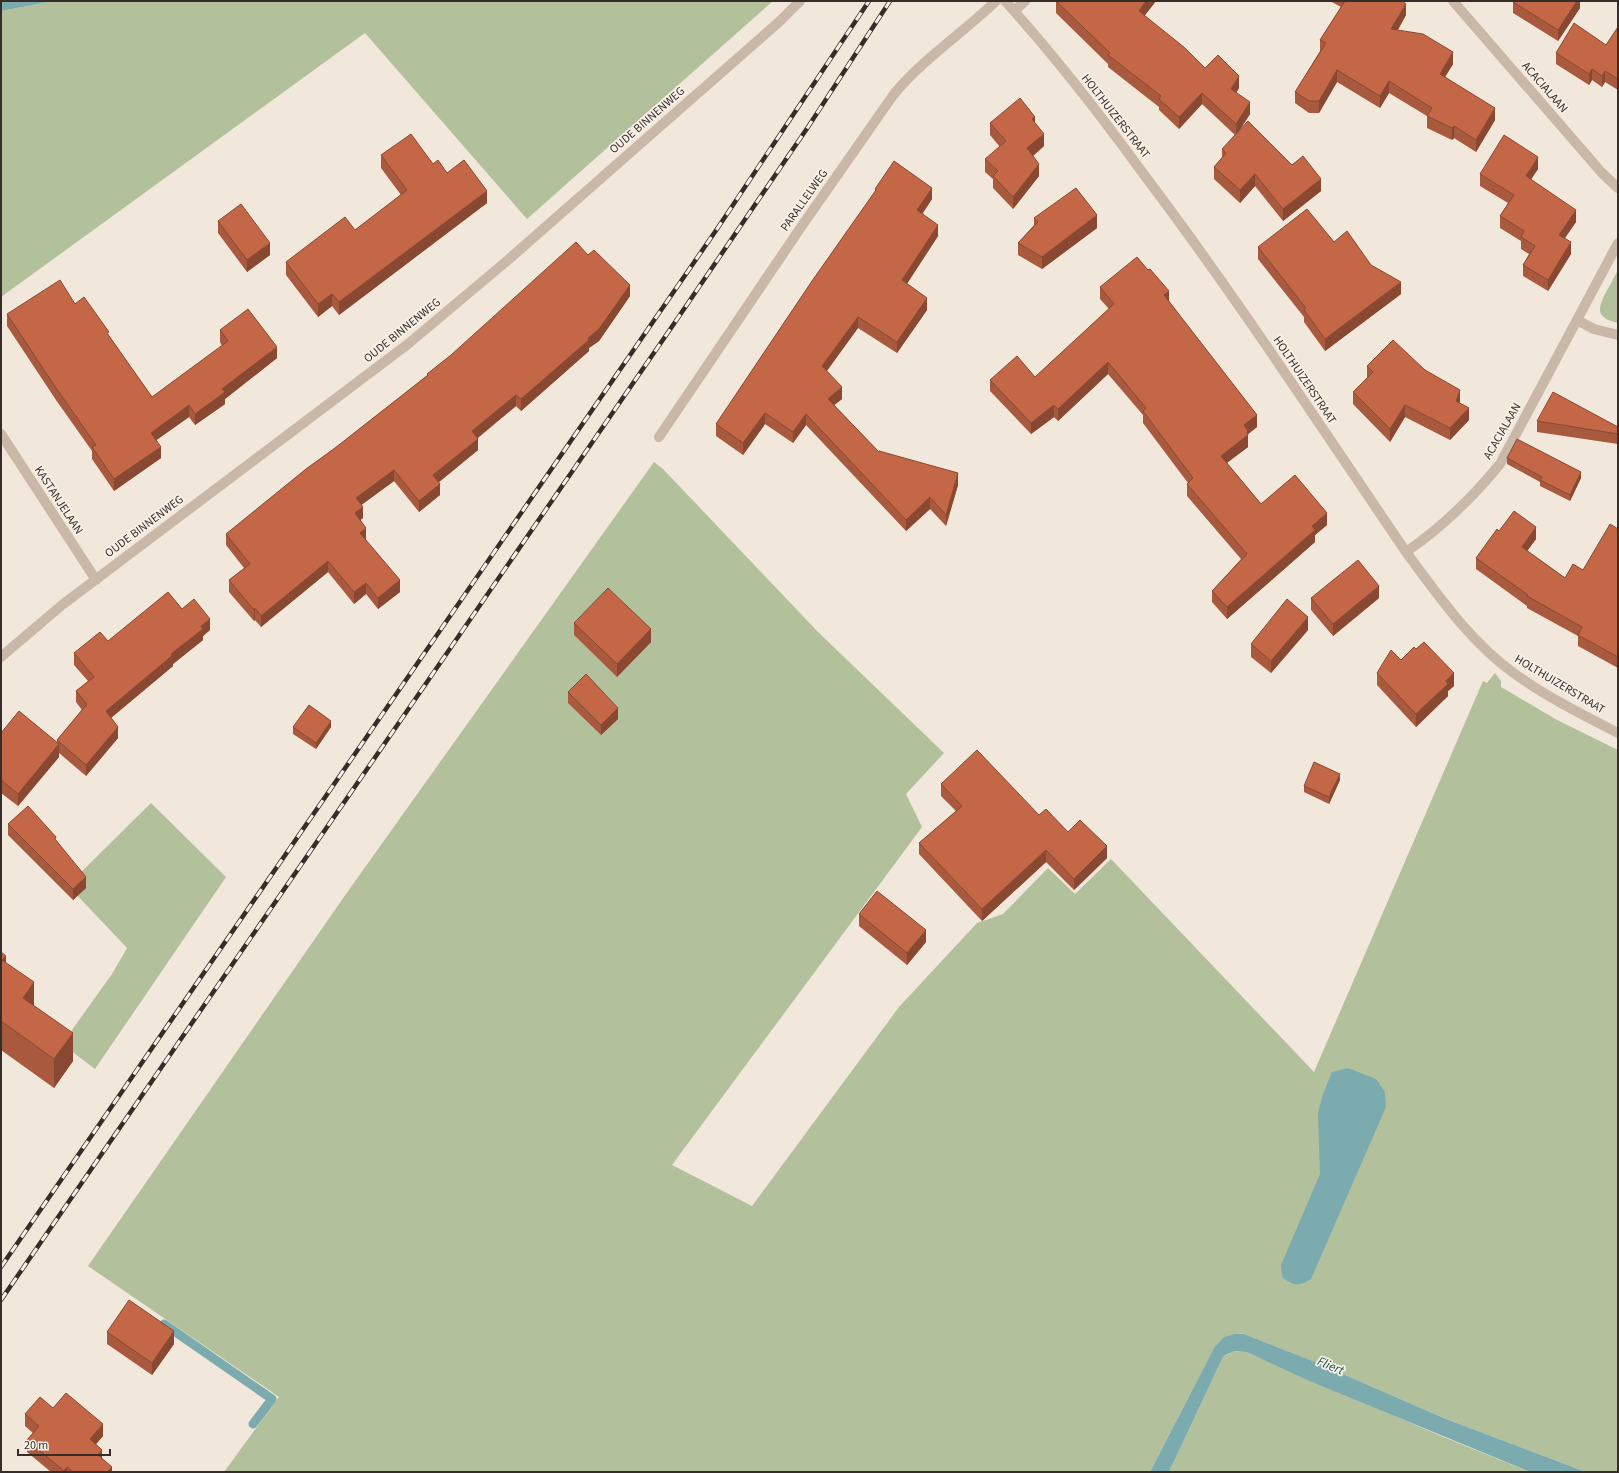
<svg xmlns="http://www.w3.org/2000/svg" width="1619" height="1473" viewBox="0 0 1619 1473" font-family="'Source Sans 3',sans-serif">
	<style>
		.green { fill: #b3c09c }
		.water { fill: #7babae }
		.lines { fill: none; stroke-linecap: round; stroke-linejoin: round }
		.stream { stroke: #7babae; stroke-width: 9 }
		.minor { stroke: #c9b7a8; stroke-width: 10 }
		.rail-casing { stroke: #362d28; stroke-width: 4.5 }
		.rail { stroke: #f9f1e8; stroke-width: 3; stroke-dasharray: 9; stroke-linecap: butt }
		.wall { fill: #a9593d }
		.shaded-wall { fill: #894832 }
		.building { fill: #c46747; stroke: #894832 }
		.labels { text-anchor: middle; stroke-width: 3.5; stroke-linejoin: round; paint-order: stroke }
		.street-label { font-size: 12px; fill: #362d28; stroke: #f9f1e8 }
		.water-label { font-size: 13px; font-style: italic; fill: #1e5257; stroke: #f9f1e8 }
	</style>
	<rect width="100%" height="100%" fill="#f1e7db"/>
	<!-- green -->
	<path class="green" d="M 54,1 L 773,1 L 527,219 L 365,33 L 1,297 L 1,11 Z
		M 1618,270 L 1618,323 C 1596,318 1597,310 1606,292 C 1610,285 1614,278 1618,270 Z
		M 654,462 L 663,469 L 818,632 L 944,753 L 906,794 L 922,827 L 672,1165 L 752,1206 L 899,1007 L 977,923 L 1003,914 L 1048,868 L 1075,894 L 1111,859 L 1314,1072 L 1483,681 L 1487,683 L 1495,673 L 1501,681 L 1501,687 L 1557,720 L 1618,750 L 1618,1472 L 1586,1472 L 1446,1419 L 1313,1361 L 1244,1334 C 1231,1333 1224,1337 1215,1346 L 1150,1472 L 224,1472 L 279,1397 L 88,1266 L 346,894 Z
		M 151,803 L 226,877 L 95,1069 L 62,1044 L 112,974 L 127,948 L 75,893 L 70,883 Z
		M 1242,1351 L 1249,1353 L 1441,1436 L 1530,1472 L 1169,1472 L 1223,1357 L 1233,1352 Z"/>
	<!-- water -->
	<path class="water" d="M 1,1 L 54,1 L 1,11 Z
		M 1348,1068 L 1376,1079 L 1385,1092 L 1386,1107 L 1311,1279 C 1298,1287 1294,1286 1282,1277 L 1281,1265 L 1320,1174 L 1318,1113 L 1323,1094 L 1332,1072 Z
		M 1234,1334 L 1244,1334 L 1313,1361 L 1446,1419 L 1586,1472 L 1530,1472 L 1305,1379 L 1249,1353 C 1239,1350 1231,1351 1223,1357 L 1169,1472 L 1150,1472 L 1215,1346 L 1224,1337 Z"/>
	<g class="lines">
		<!-- stream -->
		<path class="stream" d="M 164,1324 L 272,1399 L 253,1424"/>
		<!-- minor -->
		<path class="minor" d="M 1005,1 C 1054,55 1099,113 1142,172 C 1235,295 1319,424 1406,552 C 1438,595 1470,642 1515,674 C 1547,697 1583,715 1618,733
			M 1453,1 L 1602,173 L 1618,188
			M 1014,11 L 1025,1
			M 1577,320 L 1594,329 L 1618,335
			M 1,434 L 96,580
			M 659,437 L 799,230 L 894,94 C 924,58 963,33 996,1
			M 1406,552 C 1441,528 1473,497 1500,464 L 1618,243
			M 1,657 L 62,605 L 408,344 L 508,260 L 780,21 L 800,1"/>
		<defs>
			<path id="rail" d="M 1,1267 L 717,229 L 869,1
				M 1,1300 L 669,331 L 808,127 L 890,1"/>
		</defs>
		<!-- rail casing -->
		<use href="#rail" class="rail-casing"/>
		<!-- rail -->
		<use href="#rail" class="rail"/>
	</g>
	<!-- wall -->
	<path class="wall" d="M 1056,1 L 1156,1 L 1144,16 L 1205,68 L 1239,88 L 1236,93 L 1250,114 L 1238,132 L 1292,165 L 1321,191 L 1283,221 L 1255,186 L 1240,203 L 1214,179 L 1214,167 L 1222,158 L 1222,149 L 1235,135 L 1202,104 L 1179,129 L 1159,110 L 1159,107 L 1108,67 L 1108,64 L 1056,13 Z
		M 1330,1 L 1402,1 L 1406,15 L 1398,30 L 1453,64 L 1445,77 L 1495,120 L 1476,152 L 1454,138 L 1452,140 L 1427,128 L 1427,116 L 1389,93 L 1380,108 L 1337,82 L 1319,113 L 1309,113 L 1295,103 L 1295,92 L 1320,51 L 1320,40 L 1341,7 Z
		M 1580,1 L 1580,8 L 1558,41 L 1513,13 L 1513,2 Z
		M 1618,27 L 1618,90 L 1605,82 L 1602,87 L 1592,80 L 1589,85 L 1556,64 L 1556,53 L 1606,45 Z
		M 990,123 L 1035,123 L 1044,146 L 1033,156 L 1039,176 L 1013,209 L 993,188 L 993,179 L 985,172 L 985,159 L 1000,147 L 990,135 Z
		M 381,155 L 433,164 L 487,203 L 339,315 L 332,306 L 318,317 L 286,275 L 286,262 L 355,230 L 401,195 L 381,168 Z
		M 1538,169 L 1531,179 L 1576,222 L 1565,238 L 1571,254 L 1548,291 L 1523,276 L 1523,265 L 1529,254 L 1521,249 L 1521,241 L 1500,228 L 1500,216 L 1508,203 L 1480,186 L 1480,174 Z
		M 875,189 L 932,199 L 923,213 L 938,236 L 907,284 L 927,310 L 897,353 L 858,328 L 827,371 L 842,399 L 834,405 L 879,452 L 958,485 L 946,526 L 930,509 L 906,531 L 806,425 L 793,443 L 765,424 L 743,455 L 716,436 L 716,424 L 875,192 Z
		M 1034,218 L 1097,228 L 1042,269 L 1018,255 L 1018,243 L 1034,225 Z
		M 218,221 L 270,255 L 247,272 L 218,233 Z
		M 1334,242 L 1371,265 L 1401,294 L 1325,351 L 1304,322 L 1304,317 L 1258,259 L 1258,247 Z
		M 588,255 L 630,296 L 599,341 L 589,348 L 589,351 L 521,411 L 516,406 L 478,438 L 478,450 L 439,482 L 440,495 L 419,512 L 394,481 L 361,505 L 363,518 L 360,520 L 366,539 L 366,540 L 400,592 L 378,609 L 366,594 L 354,604 L 328,572 L 261,627 L 255,620 L 254,621 L 229,592 L 229,580 L 244,568 L 226,545 L 226,534 L 427,376 L 427,374 Z
		M 1100,287 L 1169,301 L 1257,427 L 1248,434 L 1248,447 L 1227,463 L 1261,504 L 1327,525 L 1315,535 L 1315,542 L 1227,619 L 1212,602 L 1212,591 L 1241,559 L 1187,496 L 1187,484 L 1188,483 L 1143,423 L 1143,415 L 1108,374 L 1058,421 L 1054,417 L 1031,434 L 990,391 L 990,380 L 1035,377 L 1109,309 L 1100,299 Z
		M 75,304 L 109,337 L 152,397 L 222,346 L 220,342 L 220,330 L 277,358 L 225,399 L 225,404 L 195,425 L 189,417 L 156,440 L 161,458 L 114,491 L 92,459 L 92,451 L 56,400 L 7,326 L 7,314 Z
		M 1367,366 L 1425,370 L 1460,402 L 1460,403 L 1469,420 L 1450,440 L 1405,417 L 1390,442 L 1353,404 L 1353,392 L 1367,378 Z
		M 1537,421 L 1618,427 L 1618,444 L 1537,432 Z
		M 1507,458 L 1581,478 L 1570,501 L 1540,486 L 1540,482 L 1507,464 Z
		M 1618,529 L 1618,668 L 1578,646 L 1578,636 L 1527,608 L 1527,606 L 1476,569 L 1476,558 L 1499,531 L 1536,539 L 1527,551 L 1565,578 L 1583,570 Z
		M 1311,598 L 1379,598 L 1333,636 L 1311,610 Z
		M 182,609 L 210,630 L 203,636 L 203,640 L 173,664 L 173,666 L 111,718 L 118,738 L 86,776 L 59,753 L 59,757 L 18,806 L 1,793 L 1,733 L 57,743 L 57,740 L 82,710 L 76,702 L 76,691 L 88,681 L 74,665 L 74,653 L 108,641 Z
		M 574,623 L 651,642 L 617,677 L 574,635 Z
		M 1308,630 L 1271,673 L 1251,657 L 1251,644 Z
		M 1401,660 L 1454,686 L 1448,691 L 1448,696 L 1416,727 L 1377,685 L 1377,673 Z
		M 568,692 L 618,719 L 601,735 L 568,703 Z
		M 293,727 L 331,727 L 316,749 L 293,734 Z
		M 1340,780 L 1329,804 L 1304,792 L 1304,786 Z
		M 941,784 L 1039,815 L 1068,832 L 1107,858 L 1074,890 L 1046,862 L 982,921 L 919,854 L 919,843 L 956,811 L 941,796 Z
		M 8,824 L 56,841 L 86,888 L 73,900 L 8,835 Z
		M 859,914 L 926,942 L 907,965 L 859,926 Z
		M 1,952 L 6,963 L 34,1006 L 73,1061 L 54,1088 L 1,1050 Z
		M 107,1332 L 174,1344 L 152,1375 L 107,1344 Z
		M 53,1408 L 103,1436 L 96,1444 L 102,1459 L 112,1472 L 51,1472 L 27,1452 L 27,1440 L 33,1433 L 25,1426 L 25,1414 Z"/>
	<!-- shaded-wall -->
	<path class="shaded-wall" d="M 1146,1 L 1156,1 L 1139,23 L 1139,11 Z
		M 1577,1 L 1580,1 L 1580,8 L 1558,41 L 1558,30 Z
		M 1406,4 L 1406,15 L 1391,41 L 1391,29 Z
		M 1453,52 L 1453,64 L 1440,85 L 1440,74 Z
		M 1592,69 L 1592,80 L 1589,85 L 1589,74 Z
		M 1337,70 L 1337,82 L 1319,113 L 1319,101 Z
		M 1605,71 L 1605,82 L 1602,87 L 1602,76 Z
		M 1239,76 L 1239,88 L 1231,101 L 1231,89 Z
		M 1389,81 L 1389,93 L 1380,108 L 1380,96 Z
		M 1202,93 L 1202,104 L 1179,129 L 1179,117 Z
		M 1250,102 L 1250,114 L 1236,136 L 1236,124 Z
		M 1495,108 L 1495,120 L 1476,152 L 1476,140 Z
		M 1035,117 L 1035,129 L 1032,119 Z
		M 1454,126 L 1454,138 L 1452,140 L 1452,128 Z
		M 1044,134 L 1044,146 L 1027,161 L 1027,148 Z
		M 1538,157 L 1538,169 L 1526,187 L 1526,176 Z
		M 1039,164 L 1039,176 L 1013,209 L 1013,197 Z
		M 1255,174 L 1255,186 L 1240,203 L 1240,190 Z
		M 1321,179 L 1321,191 L 1283,221 L 1283,209 Z
		M 932,188 L 932,199 L 917,221 L 917,210 Z
		M 487,191 L 487,203 L 339,315 L 339,302 Z
		M 1576,210 L 1576,222 L 1559,246 L 1559,235 Z
		M 1097,215 L 1097,228 L 1042,269 L 1042,257 Z
		M 938,225 L 938,236 L 902,291 L 902,280 Z
		M 1571,242 L 1571,254 L 1548,291 L 1548,280 Z
		M 270,243 L 270,255 L 247,272 L 247,260 Z
		M 1401,282 L 1401,294 L 1325,351 L 1325,339 Z
		M 630,285 L 630,296 L 599,341 L 589,348 L 589,351 L 521,411 L 521,399 L 588,338 Z
		M 1169,291 L 1169,303 L 1164,295 Z
		M 332,294 L 332,306 L 318,317 L 318,304 Z
		M 927,298 L 927,310 L 897,353 L 897,342 Z
		M 858,317 L 858,328 L 822,377 L 822,366 Z
		M 277,347 L 277,358 L 225,399 L 225,404 L 195,425 L 195,414 L 222,389 Z
		M 1108,362 L 1108,374 L 1058,421 L 1058,409 Z
		M 842,387 L 842,399 L 828,410 L 828,399 Z
		M 1460,390 L 1460,402 L 1456,414 L 1456,401 Z
		M 516,395 L 516,406 L 472,442 L 472,431 Z
		M 189,405 L 189,417 L 151,444 L 151,433 Z
		M 1054,405 L 1054,417 L 1031,434 L 1031,423 Z
		M 1405,405 L 1405,417 L 1390,442 L 1390,429 Z
		M 1469,408 L 1469,420 L 1450,440 L 1450,428 Z
		M 765,413 L 765,424 L 743,455 L 743,443 Z
		M 806,414 L 806,425 L 793,443 L 793,432 Z
		M 1257,415 L 1257,427 L 1248,434 L 1248,447 L 1221,467 L 1221,456 L 1244,425 Z
		M 478,439 L 478,450 L 433,487 L 433,475 Z
		M 161,447 L 161,458 L 114,491 L 114,479 Z
		M 394,470 L 394,481 L 356,509 L 356,498 Z
		M 1581,472 L 1581,478 L 1570,501 L 1570,495 Z
		M 958,473 L 958,485 L 946,526 L 946,515 Z
		M 440,484 L 440,495 L 419,512 L 419,501 Z
		M 930,497 L 930,509 L 906,531 L 906,520 Z
		M 363,507 L 363,518 L 355,524 L 355,513 Z
		M 1327,513 L 1327,525 L 1315,535 L 1315,542 L 1227,619 L 1227,607 L 1312,526 Z
		M 1536,527 L 1536,539 L 1522,558 L 1522,547 Z
		M 366,528 L 366,539 L 360,544 L 360,533 Z
		M 2,551 L 2,563 L 1,564 L 1,552 Z
		M 328,561 L 328,572 L 261,627 L 261,616 Z
		M 400,580 L 400,592 L 378,609 L 378,598 Z
		M 366,583 L 366,594 L 354,604 L 354,592 Z
		M 1379,586 L 1379,598 L 1333,636 L 1333,624 Z
		M 255,608 L 255,620 L 254,621 L 254,610 Z
		M 1308,617 L 1308,630 L 1271,673 L 1271,661 Z
		M 210,619 L 210,630 L 203,636 L 203,640 L 173,664 L 173,666 L 106,722 L 106,711 L 201,626 Z
		M 651,629 L 651,642 L 617,677 L 617,664 Z
		M 1454,673 L 1454,686 L 1448,691 L 1448,696 L 1416,727 L 1416,714 L 1446,681 Z
		M 618,708 L 618,719 L 601,735 L 601,725 Z
		M 331,721 L 331,727 L 316,749 L 316,743 Z
		M 118,727 L 118,738 L 86,776 L 86,765 Z
		M 59,744 L 59,757 L 18,806 L 18,794 Z
		M 1340,774 L 1340,780 L 1329,804 L 1329,797 Z
		M 1107,846 L 1107,858 L 1074,890 L 1074,879 Z
		M 1046,850 L 1046,862 L 982,921 L 982,909 Z
		M 86,877 L 86,888 L 73,900 L 73,889 Z
		M 926,930 L 926,942 L 907,965 L 907,953 Z
		M 6,956 L 6,984 L 2,960 Z
		M 34,982 L 34,1011 L 23,998 Z
		M 73,1033 L 73,1061 L 54,1088 L 54,1059 Z
		M 174,1331 L 174,1344 L 152,1375 L 152,1363 Z
		M 103,1424 L 103,1436 L 90,1451 L 90,1439 Z
		M 102,1450 L 102,1461 L 98,1455 Z
		M 67,1467 L 67,1472 L 64,1472 L 64,1471 Z
		M 112,1467 L 112,1472 L 107,1472 Z"/>
	<!-- building -->
	<path class="building" d="M 1056,1 L 1146,1 L 1139,11 L 1185,48 L 1205,68 L 1218,55 L 1239,76 L 1231,89 L 1250,102 L 1236,124 L 1202,93 L 1179,117 L 1159,99 L 1161,96 L 1108,55 L 1110,53 Z
		M 1345,1 L 1402,1 L 1406,4 L 1391,29 L 1423,34 L 1453,52 L 1440,74 L 1495,108 L 1476,140 L 1454,126 L 1452,128 L 1427,116 L 1432,108 L 1389,81 L 1380,96 L 1337,70 L 1319,101 L 1309,101 L 1295,92 L 1326,43 L 1320,40 Z
		M 1513,1 L 1577,1 L 1558,30 L 1513,2 Z
		M 1574,23 L 1606,45 L 1618,27 L 1618,79 L 1605,71 L 1602,76 L 1592,69 L 1589,74 L 1556,53 Z
		M 1020,98 L 1035,117 L 1032,119 L 1044,134 L 1027,148 L 1039,164 L 1013,197 L 993,176 L 998,171 L 985,159 L 1006,141 L 990,123 Z
		M 1248,121 L 1292,165 L 1303,156 L 1321,179 L 1283,209 L 1255,174 L 1240,190 L 1214,167 L 1226,153 L 1222,149 Z
		M 411,134 L 433,164 L 438,160 L 447,173 L 464,160 L 487,191 L 339,302 L 332,294 L 318,304 L 286,262 L 345,217 L 355,230 L 407,190 L 381,155 Z
		M 1504,135 L 1538,157 L 1526,176 L 1576,210 L 1559,235 L 1571,242 L 1548,280 L 1523,265 L 1535,246 L 1521,237 L 1524,231 L 1500,216 L 1514,195 L 1480,174 Z
		M 894,161 L 932,188 L 917,210 L 938,225 L 902,280 L 927,298 L 897,342 L 858,317 L 822,366 L 842,387 L 828,399 L 879,452 L 879,451 L 958,473 L 946,515 L 930,497 L 906,520 L 806,414 L 793,432 L 765,413 L 743,443 L 716,424 L 812,281 L 876,190 L 875,189 Z
		M 1076,188 L 1097,215 L 1042,257 L 1018,243 L 1038,222 L 1034,218 Z
		M 241,204 L 270,243 L 247,260 L 218,221 Z
		M 1307,209 L 1334,242 L 1347,231 L 1371,265 L 1401,282 L 1325,339 L 1304,310 L 1306,308 L 1258,247 Z
		M 576,242 L 588,255 L 594,250 L 630,285 L 599,329 L 588,338 L 589,340 L 521,399 L 516,395 L 472,431 L 478,439 L 433,475 L 440,484 L 419,501 L 394,470 L 356,498 L 363,507 L 355,513 L 366,528 L 360,533 L 400,580 L 378,598 L 366,583 L 354,592 L 328,561 L 261,616 L 255,608 L 254,610 L 229,580 L 250,564 L 226,534 L 306,469 L 335,448 L 428,375 L 427,374 L 451,355 Z
		M 1137,257 L 1148,270 L 1150,269 L 1169,291 L 1164,295 L 1257,415 L 1244,425 L 1248,431 L 1247,432 L 1248,435 L 1221,456 L 1261,504 L 1295,475 L 1327,513 L 1312,526 L 1315,530 L 1227,607 L 1212,591 L 1247,554 L 1187,484 L 1193,478 L 1143,411 L 1146,408 L 1108,362 L 1058,409 L 1054,405 L 1031,423 L 990,380 L 1017,356 L 1035,377 L 1114,304 L 1100,287 Z
		M 60,280 L 75,304 L 84,297 L 109,332 L 107,333 L 152,397 L 228,341 L 220,330 L 248,309 L 277,347 L 222,389 L 225,392 L 195,414 L 189,405 L 151,433 L 161,447 L 114,479 L 92,447 L 96,445 L 56,388 L 7,314 Z
		M 1393,340 L 1425,370 L 1460,390 L 1456,401 L 1469,408 L 1450,428 L 1405,405 L 1390,429 L 1353,392 L 1373,372 L 1367,366 Z
		M 1553,392 L 1618,427 L 1618,434 L 1537,421 Z
		M 1517,439 L 1581,472 L 1570,495 L 1540,480 L 1542,477 L 1507,458 Z
		M 1514,511 L 1536,527 L 1522,547 L 1565,578 L 1573,564 L 1583,570 L 1610,524 L 1618,529 L 1618,657 L 1578,635 L 1582,627 L 1527,596 L 1528,595 L 1476,558 L 1497,529 L 1499,531 Z
		M 1358,560 L 1379,586 L 1333,624 L 1311,598 Z
		M 608,588 L 651,629 L 617,664 L 574,623 Z
		M 168,592 L 182,609 L 194,599 L 210,619 L 201,626 L 203,629 L 171,654 L 173,655 L 106,711 L 118,727 L 86,765 L 57,740 L 87,704 L 76,691 L 94,677 L 74,653 L 100,632 L 108,641 Z
		M 1287,599 L 1308,617 L 1271,661 L 1251,644 Z
		M 1424,642 L 1454,673 L 1446,681 L 1448,684 L 1416,714 L 1377,673 L 1391,650 L 1401,660 L 1414,647 L 1416,649 Z
		M 586,674 L 618,708 L 601,725 L 568,692 Z
		M 309,705 L 331,721 L 316,743 L 293,727 Z
		M 19,711 L 59,744 L 18,794 L 1,780 L 1,733 Z
		M 977,750 L 1039,815 L 1046,809 L 1068,832 L 1080,820 L 1107,846 L 1074,879 L 1046,850 L 982,909 L 919,843 L 962,806 L 941,784 Z
		M 1314,762 L 1340,774 L 1329,797 L 1304,786 Z
		M 28,806 L 56,837 L 55,839 L 86,877 L 73,889 L 8,824 Z
		M 877,891 L 926,930 L 907,953 L 859,914 Z
		M 1,952 L 6,956 L 2,960 L 34,982 L 23,998 L 73,1033 L 54,1059 L 1,1021 Z
		M 129,1300 L 174,1331 L 152,1363 L 107,1332 Z
		M 66,1393 L 103,1424 L 90,1439 L 102,1450 L 98,1455 L 112,1467 L 107,1472 L 73,1472 L 67,1467 L 64,1471 L 27,1440 L 39,1426 L 25,1414 L 40,1397 L 53,1408 Z"/>
	<g class="labels">
		<!-- street labels -->
		<g class="street-label">
			<text transform="translate(1545 87) rotate(49)" y="4">ACACIALAAN</text>
			<text transform="translate(1116 116) rotate(52)" y="4">HOLTHUIZERSTRAAT</text>
			<text transform="translate(647 120) rotate(-41)" y="4">OUDE BINNENWEG</text>
			<text transform="translate(804 200) rotate(-55)" y="4">PARALLELWEG</text>
			<text transform="translate(402 330) rotate(-39)" y="4">OUDE BINNENWEG</text>
			<text transform="translate(1305 380) rotate(56)" y="4">HOLTHUIZERSTRAAT</text>
			<text transform="translate(1502 431) rotate(-60)" y="4">ACACIALAAN</text>
			<text transform="translate(59 500) rotate(57)" y="4">KASTANJELAAN</text>
			<text transform="translate(144 526) rotate(-37)" y="4">OUDE BINNENWEG</text>
			<text transform="translate(1560 684) rotate(31)" y="4">HOLTHUIZERSTRAAT</text>
		</g>
		<!-- water labels -->
		<g class="water-label">
			<text transform="translate(1331 1365) rotate(23)" y="5">Fliert</text>
		</g>
	</g>
	<!-- border -->
	<rect width="1619" height="1473" fill="none" stroke="#362d28" stroke-width="4"/>
	<!-- scale -->
	<path d="M18 1449v6h92v-6" fill="none" stroke="#362d28" stroke-width="2"/>
	<text x="24" y="1449" font-size="12" fill="#362d28" stroke="#f9f1e8" stroke-width="3" paint-order="stroke">20 m</text>
</svg>
